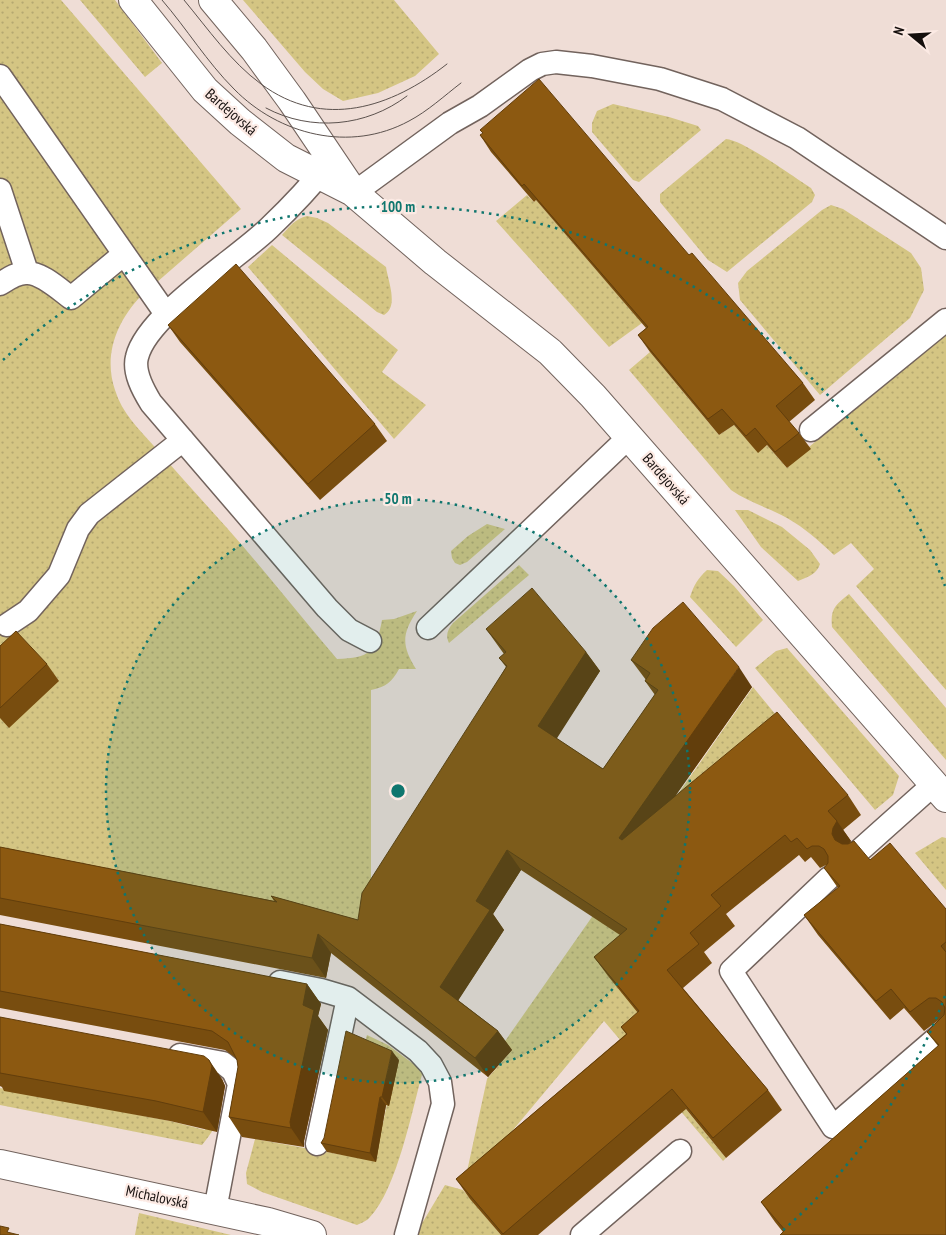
<svg xmlns="http://www.w3.org/2000/svg" width="946" height="1235" viewBox="0 0 946 1235" font-family="'PT Sans Narrow',sans-serif">
	<style>
		.grass { fill: url(#grass-dots) }
		.lines { fill: none; stroke-linecap: round; stroke-linejoin: round }
		.service-casing { stroke: #72635d; stroke-width: 25 }
		.minor-casing { stroke: #72635d; stroke-width: 30 }
		.service { stroke: #fff; stroke-width: 22 }
		.minor { stroke: #fff; stroke-width: 28 }
		.tram { stroke: #5c524e; stroke-width: 1 }
		.wall { fill: #784d0f }
		.shaded-wall { fill: #623e0c }
		.building { fill: #8c5911; stroke: #623e0c }
		.ring { fill: none; stroke: #0f766e; stroke-width: 2.5; stroke-dasharray: 2.5 5 }
		.labels { text-anchor: middle; stroke-width: 4.5; stroke-linejoin: round; paint-order: stroke }
		.street-label { font-size: 15px; fill: #150f0d; stroke: #fceae4 }
		.centre { fill: #0f766e; stroke: #fceae4; stroke-width: 2.5 }
		.ring-label { font-size: 15px; text-anchor: middle; font-weight: bold; fill: #0f766e; stroke: #fceae4; stroke-width: 4.5; stroke-linejoin: round; paint-order: stroke }
	</style>
	<defs>
		<pattern id="grass-dots" width="8" height="8" patternUnits="userSpaceOnUse" patternTransform="scale(1.25)"><rect width="8" height="8" fill="#d4c583"/><path d="M2 2h.1M6 6h.1" fill="none" stroke="#b5a870" stroke-width="1.8" stroke-linecap="round"/></pattern>
	</defs>
	<rect width="100%" height="100%" fill="#efddd6"/>
	<!-- grass -->
	<path class="grass" d="M 0,0 L 61,0 L 241,209 L 141,296 C 117,321 103,355 115,390 C 122,413 138,428 153,445 C 177,473 202,500 227,528 C 265,571 300,616 337,659 C 370,658 376,652 382,620 L 394,619 L 417,611 C 401,635 402,646 416,669 L 399,669 C 392,682 386,687 371,690 L 371,940 L 0,864 Z
		M 80,0 L 115,0 L 162,63 L 145,77 Z
		M 243,0 L 394,0 L 439,54 L 415,76 L 378,93 L 343,101 L 323,89 L 305,72 Z
		M 613,104 L 669,117 L 698,126 L 701,130 L 639,182 L 633,180 L 592,132 L 592,123 L 597,111 Z
		M 726,139 C 743,140 794,177 811,188 L 815,195 L 812,202 L 727,272 L 708,260 L 660,202 L 660,194 Z
		M 527,195 L 534,202 L 536,200 L 642,323 L 609,347 L 496,221 Z
		M 831,205 L 843,209 L 911,253 L 921,268 L 924,290 L 910,318 L 820,395 L 740,300 L 738,283 L 747,271 L 822,210 Z
		M 307,216 L 317,218 L 328,223 L 386,267 C 388,281 399,307 384,315 L 377,312 L 282,235 C 290,226 295,219 307,216 Z
		M 272,245 L 398,350 L 382,372 L 426,405 L 394,439 L 248,267 Z
		M 946,332 L 946,690 L 856,586 L 874,569 L 851,543 L 834,555 C 819,541 805,528 787,518 C 769,508 748,502 731,490 L 629,370 L 650,352 L 719,435 L 734,425 L 758,452 L 767,445 L 787,468 L 809,447 Z
		M 735,510 L 748,510 L 782,527 L 810,550 L 820,564 C 817,574 808,577 798,581 L 761,547 Z
		M 487,524 L 505,529 L 467,562 L 460,565 L 455,563 L 452,558 L 451,551 L 468,536 Z
		M 519,565 L 529,575 L 449,643 C 445,635 448,629 453,623 Z
		M 707,570 L 718,571 L 734,586 L 763,620 L 736,647 L 690,597 C 694,585 698,578 707,570 Z
		M 849,594 L 946,708 L 946,760 L 832,627 C 830,608 836,605 849,594 Z
		M 787,648 L 899,776 L 893,795 L 875,810 L 755,668 L 776,651 Z
		M 753,687 L 790,732 L 653,1031 L 635,1047 L 726,1158 L 723,1161 L 604,1021 L 463,1190 L 501,1235 L 413,1235 L 424,1220 L 445,1185 L 463,1190 L 487,1079 L 512,1050 L 503,1044 Z
		M 942,837 L 946,838 L 946,890 L 915,853 Z
		M 367,1035 L 388,1045 L 423,1071 C 412,1110 397,1189 370,1217 C 367,1221 361,1223 357,1225 L 262,1192 L 247,1184 L 246,1173 L 255,1139 L 343,1155 L 383,1123 L 390,1089 L 364,1045 Z
		M 0,1088 L 170,1121 L 205,1130 L 212,1093 C 219,1118 219,1124 202,1145 L 0,1105 Z
		M 139,1213 L 231,1235 L 135,1235 Z"/>
	<g class="lines">
		<defs>
			<path id="service" d="M 0,76 L 166,314
				M 329,163 C 311,186 290,208 269,228 C 237,259 147,315 137,357 C 133,372 143,390 151,403 L 327,608 L 349,630 L 370,641
				M 0,190 L 27,272
				M 354,193 L 450,123 L 480,106 L 530,70 L 542,64 L 556,62 L 592,66 L 660,79 L 722,99 L 797,138 L 946,238
				M 0,284 C 8,279 16,273 26,273 C 41,272 59,289 71,298 L 124,254
				M 811,430 L 946,320
				M 7,625 L 28,611 L 59,575 L 78,529 L 89,514 L 183,440
				M 428,628 L 629,437
				M 859,851 L 934,784
				M 829,878 L 731,971 L 833,1127 L 946,1030
				M 280,982 L 321,990 L 348,998 L 418,1051 L 431,1065 L 440,1082 L 443,1104 L 406,1235
				M 180,1055 L 223,1063 L 233,1071 L 239,1084 L 215,1210
				M 317,1144 L 348,998
				M 582,1235 L 680,1151"/>
			<path id="minor" d="M 133,0 L 205,90 L 240,122 L 286,158 L 353,192
				M 213,0 L 254,49 L 292,101 L 354,193 L 435,262 L 550,352 L 593,396 L 946,798
				M 0,1164 L 268,1222 L 312,1235"/>
		</defs>
		<!-- service casing -->
		<use href="#service" class="service-casing"/>
		<!-- minor casing -->
		<use href="#minor" class="minor-casing"/>
		<!-- service -->
		<use href="#service" class="service"/>
		<!-- minor -->
		<use href="#minor" class="minor"/>
		<!-- tram -->
		<path class="tram" d="M 162,0 C 187,29 207,62 234,89 C 279,135 350,153 409,121 C 428,111 444,96 461,83
			M 184,0 C 208,29 231,62 261,84 C 323,130 391,108 447,64
			M 266,108 C 311,132 366,127 407,96"/>
	</g>
	<!-- wall -->
	<path class="wall" d="M 480,135 L 689,255 L 803,383 L 815,400 L 789,422 L 799,433 L 811,449 L 787,468 L 767,445 L 758,453 L 734,425 L 719,435 L 650,352 L 638,335 L 646,328 L 536,200 L 534,202 L 491,152 Z
		M 168,325 L 375,424 L 387,441 L 320,500 L 180,342 Z
		M 486,629 L 586,652 L 600,671 L 556,738 L 603,769 L 655,695 L 645,681 L 646,680 L 631,660 L 752,687 L 676,795 L 848,795 L 861,815 L 843,830 L 851,841 L 849,844 L 870,860 L 946,909 L 946,1235 L 783,1232 L 775,1222 L 761,1202 L 938,1046 L 927,1032 L 940,1019 L 924,1031 L 904,1008 L 890,1020 L 818,935 L 804,915 L 838,888 L 824,868 L 826,865 L 820,868 L 811,857 L 805,862 L 799,855 L 726,914 L 735,926 L 704,952 L 712,963 L 683,988 L 768,1090 L 782,1110 L 726,1158 L 686,1109 L 538,1235 L 501,1235 L 470,1199 L 456,1179 L 626,1034 L 621,1027 L 638,1013 L 608,976 L 594,957 L 620,935 L 521,870 L 493,914 L 504,930 L 458,1000 L 498,1031 L 512,1050 L 488,1077 L 331,953 L 326,978 L 0,915 L 0,847 L 274,901 L 271,896 L 358,920 L 506,667 L 499,658 L 504,654 Z
		M 0,646 L 47,664 L 59,681 L 9,728 L 0,718 Z
		M 0,924 L 307,984 L 321,1004 L 318,1016 L 328,1030 L 304,1141 L 304,1147 L 242,1137 L 229,1117 L 238,1067 L 237,1060 L 236,1058 L 225,1050 L 0,1008 Z
		M 0,1017 L 222,1079 L 225,1086 L 217,1132 L 170,1121 L 4,1091 L 2,1087 L 0,1086 Z
		M 399,1060 L 389,1106 L 386,1105 L 376,1162 L 327,1152 L 321,1143 Z"/>
	<!-- shaded-wall -->
	<path class="shaded-wall" d="M 586,652 L 600,671 L 552,746 L 538,726 Z
		M 739,667 L 752,687 L 632,857 L 619,838 Z
		M 837,821 L 851,841 L 846,847 L 835,840 L 832,834 L 833,828 Z
		M 507,850 L 521,870 L 493,914 L 504,930 L 454,1007 L 440,987 L 476,901 Z
		M 318,934 L 331,953 L 326,978 L 312,958 Z
		M 307,984 L 321,1004 L 318,1016 L 328,1030 L 304,1141 L 304,1147 L 291,1128 L 290,1122 L 303,1005 Z
		M 498,1031 L 512,1050 L 488,1077 L 475,1058 Z
		M 392,1051 L 399,1060 L 389,1106 L 382,1097 Z
		M 209,1060 L 222,1079 L 225,1086 L 217,1132 L 203,1112 Z
		M 380,1097 L 386,1105 L 376,1162 L 370,1153 Z"/>
	<!-- building -->
	<path class="building" d="M 539,79 L 689,255 L 692,253 L 803,383 L 776,406 L 799,433 L 775,452 L 755,428 L 746,436 L 722,409 L 708,419 L 638,335 L 648,327 L 524,184 L 522,186 L 480,135 L 483,133 L 480,130 Z
		M 236,264 L 375,424 L 308,484 L 168,325 Z
		M 532,588 L 586,652 L 538,726 L 603,769 L 658,690 L 645,681 L 650,673 L 631,660 L 653,628 L 683,602 L 739,667 L 619,838 L 622,840 L 777,712 L 848,795 L 828,811 L 837,821 L 833,828 L 832,834 L 835,840 L 842,844 L 848,844 L 854,841 L 870,860 L 890,843 L 946,909 L 946,942 L 941,946 L 946,952 L 946,1235 L 780,1235 L 785,1230 L 761,1202 L 939,1045 L 927,1032 L 944,1015 L 945,1008 L 942,1002 L 936,998 L 929,998 L 910,1012 L 891,989 L 876,1001 L 804,915 L 840,886 L 824,868 L 828,863 L 828,856 L 824,849 L 819,846 L 812,846 L 807,849 L 797,838 L 791,842 L 785,835 L 711,895 L 721,906 L 690,933 L 699,944 L 667,970 L 768,1090 L 713,1138 L 672,1089 L 503,1234 L 456,1179 L 627,1034 L 621,1027 L 639,1011 L 594,957 L 627,929 L 507,850 L 476,901 L 490,910 L 440,987 L 498,1031 L 475,1058 L 318,934 L 312,958 L 0,898 L 0,847 L 277,902 L 271,896 L 358,920 L 362,893 L 507,666 L 499,658 L 506,652 L 486,629 Z
		M 16,631 L 47,664 L 0,708 L 0,646 Z
		M 0,924 L 307,984 L 303,1005 L 314,1010 L 290,1122 L 291,1128 L 229,1117 L 238,1067 L 237,1060 L 228,1042 L 212,1031 L 0,991 Z
		M 0,1017 L 204,1056 L 209,1060 L 212,1066 L 203,1112 L 156,1101 L 0,1073 Z
		M 346,1031 L 392,1051 L 382,1097 L 380,1097 L 370,1153 L 321,1143 L 324,1138 Z
		M 0,1226 L 9,1228 L 7,1232 L 19,1235 L 0,1235 Z"/>
	<!-- distance rings -->
	<circle cx="398" cy="791" r="292" fill="#0f766e" fill-opacity=".12"/>
	<g class="ring">
		<circle cx="398" cy="791" r="292"/>
		<path d="M945 996A584 584 0 0 1 781 1232M3 360A584 584 0 0 1 945 586"/>
	</g>
	<g class="labels">
		<!-- street labels -->
		<g class="street-label">
			<text transform="translate(231 112) rotate(41)" y="5">Bardejovská</text>
			<text transform="translate(666 479) rotate(49)" y="5">Bardejovská</text>
			<text transform="translate(157 1197) rotate(12)" y="5">Michalovská</text>
		</g>
	</g>
	<circle cx="398" cy="791" r="8" class="centre"/>
	<g class="ring-label">
		<text x="398" y="212">100 m</text>
		<text x="398" y="504">50 m</text>
	</g>
	<!-- north arrow -->
	<g transform="translate(911 35) rotate(288)" stroke="#fceae4" stroke-width="4" paint-order="stroke">
	<path d="M0-4L9 19L0 12L-9 19Z" fill="#150f0d"/>
	<text y="-8" font-size="14" font-weight="bold" text-anchor="middle" fill="#150f0d">N</text>
	</g>
</svg>
